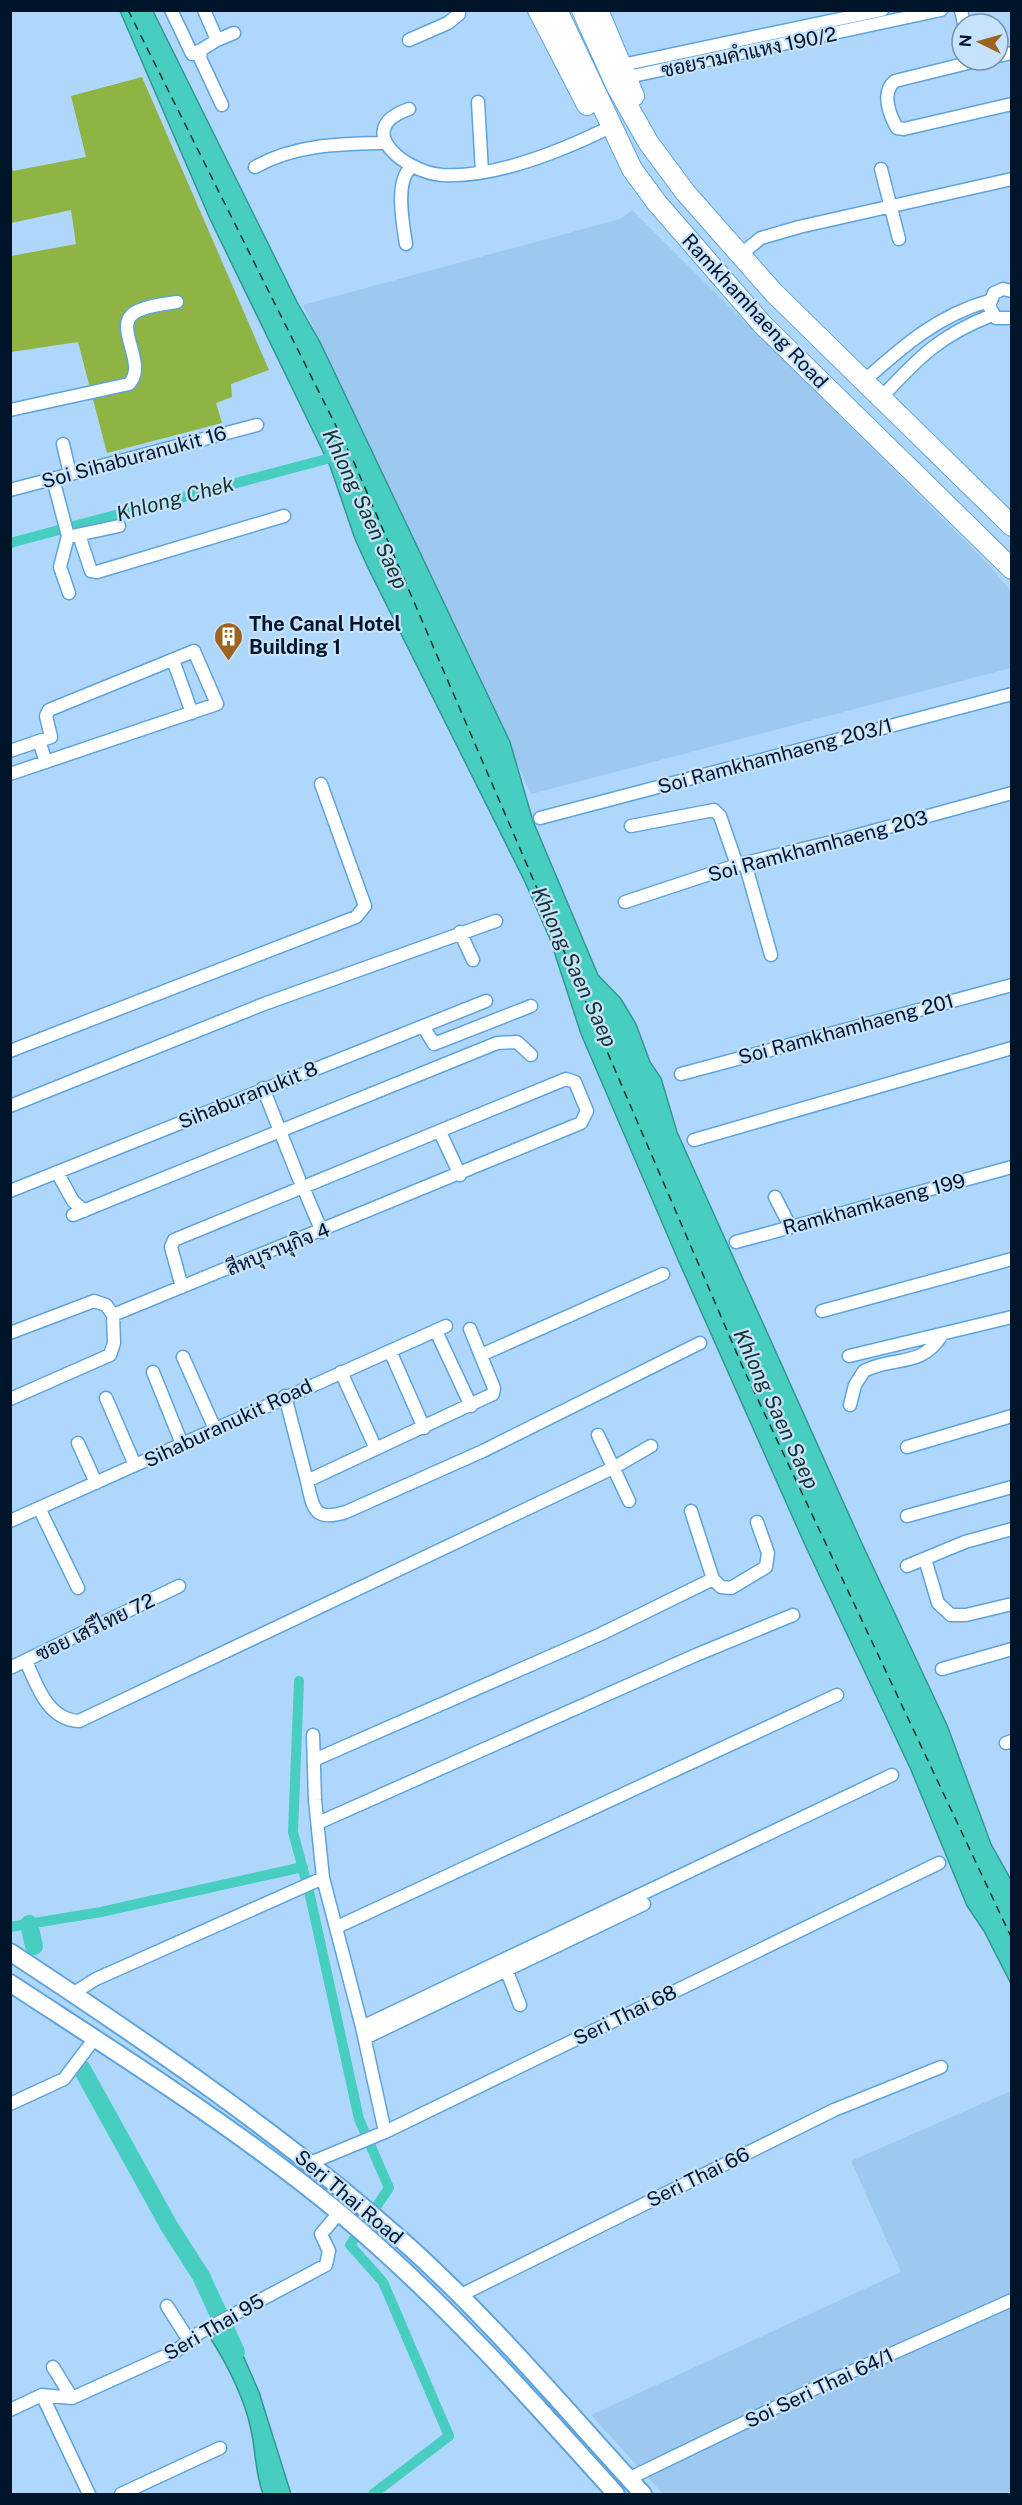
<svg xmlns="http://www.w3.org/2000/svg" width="1022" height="2505" viewBox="0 0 1022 2505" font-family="'Public Sans',Sarabun,sans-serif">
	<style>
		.built { fill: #9dc9f0 }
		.forest { fill: #8fb444 }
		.water { fill: #48cec0; stroke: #329693; stroke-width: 1.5 }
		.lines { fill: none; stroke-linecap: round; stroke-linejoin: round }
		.canal { stroke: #48cec0; stroke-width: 10 }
		.river { stroke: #48cec0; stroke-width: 18 }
		.ferry { stroke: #15322f; stroke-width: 1.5; stroke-dasharray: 8 6; stroke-linecap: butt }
		.street-casing { stroke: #5ea3dc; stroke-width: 15 }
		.secondary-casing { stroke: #5ea3dc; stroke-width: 20 }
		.primary-casing { stroke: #5ea3dc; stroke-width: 22 }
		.street { stroke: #fff; stroke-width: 12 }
		.secondary { stroke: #fff; stroke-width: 16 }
		.primary { stroke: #fff; stroke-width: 20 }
		.labels { text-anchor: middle; stroke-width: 4.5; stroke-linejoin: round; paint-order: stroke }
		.street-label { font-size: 20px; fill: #00152a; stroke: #c7e3fb }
		.poi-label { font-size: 20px; font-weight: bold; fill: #00152a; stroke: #c7e3fb; text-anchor: start }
		.water-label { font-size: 21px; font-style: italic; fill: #15322f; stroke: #c7e3fb }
	</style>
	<rect width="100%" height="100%" fill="#aed7fb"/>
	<!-- built -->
	<path class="built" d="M 632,210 L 986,562 L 1011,591 L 1011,668 L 531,794 L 303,305 L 620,219 Z
		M 1011,2091 L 1011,2494 L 663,2494 L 591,2415 L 901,2272 L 851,2161 Z"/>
	<!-- forest -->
	<path class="forest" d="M 142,77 L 269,370 L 231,384 L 232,397 L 216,403 L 222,423 L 107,453 L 78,342 L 11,352 L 11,256 L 76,244 L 71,210 L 11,223 L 10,160 L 13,171 L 86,157 L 71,96 Z"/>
	<!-- water -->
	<path class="water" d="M 120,11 L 153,11 L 297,302 L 320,342 L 510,742 L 533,821 L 598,975 L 621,999 L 636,1024 L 650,1062 L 661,1078 L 677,1132 L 859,1537 L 947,1725 L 991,1844 L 1011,1880 L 1011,1984 L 984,1931 L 967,1906 L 911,1770 L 805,1545 L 679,1262 L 581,1034 L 550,939 L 525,882 L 369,570 L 355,539 L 330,466 L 210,219 Z
		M 231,2328 L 259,2392 L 291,2494 L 263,2494 C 255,2473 256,2452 251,2430 C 245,2399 226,2362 209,2336 Z"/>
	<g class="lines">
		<!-- canal -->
		<path class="canal" d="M 10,543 L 338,456
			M 299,1681 L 293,1832 L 305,1877
			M 309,1891 L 359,2119 L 389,2188 L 350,2245 L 383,2282 L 449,2436 L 373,2494
			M 10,1927 L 101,1912 L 303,1867"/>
		<!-- river -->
		<path class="river" d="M 29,1924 L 34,1946
			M 82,2069 L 169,2226 L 201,2276 L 236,2352"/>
		<!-- ferry -->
		<path class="ferry" d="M 128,10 L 353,460 L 744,1370 L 1012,1939"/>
		<defs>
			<path id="street" d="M 171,10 L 192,54 L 201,50
				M 204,10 L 217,40 L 201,50 L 200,58 L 222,105
				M 961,10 L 964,24
				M 217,40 L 234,33
				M 409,40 L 448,23 L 459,14 L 459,10
				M 998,56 L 1012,53
				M 980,60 L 895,81 C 881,92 889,114 897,128 L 904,129 L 1012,104
				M 622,65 L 882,10
				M 628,77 L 941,10
				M 478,102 L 482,172
				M 409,109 C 351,129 405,172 442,175 C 494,178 556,153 602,131
				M 255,167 C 296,144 340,144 386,143
				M 881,169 L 899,239
				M 406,244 C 403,225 394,179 412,167
				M 740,255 L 761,238 L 799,227 L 1012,179
				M 1012,291 L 1003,289 L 994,293 L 989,306 L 996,318 L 1012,318
				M 864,381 C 902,347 938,315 989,301
				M 881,398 C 919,357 939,336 992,315
				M 10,410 L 129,384 C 150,362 107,322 140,310 C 151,305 165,304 177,302
				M 63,444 L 70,474
				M 53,479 L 68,536 L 60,567 L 69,593
				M 10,490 L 257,425
				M 79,535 L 91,571 L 97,572 L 284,516
				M 72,536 L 119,526
				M 173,660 L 192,713
				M 10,751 L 39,741 L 46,762
				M 10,774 L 217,704 L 194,651 L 49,710 L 46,716 L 51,737 L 39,741
				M 540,818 L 1012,694
				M 631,826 L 714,810 L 720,816 L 737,865
				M 745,863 L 771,955
				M 625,902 L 737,865 L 844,839 L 1012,793
				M 460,932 L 473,960
				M 423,1026 L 434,1044 L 531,1006
				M 10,1051 L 356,917 L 365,906 L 321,784
				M 681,1074 L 1012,985
				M 263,1088 L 299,1179
				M 10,1106 L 264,1004 L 496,921
				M 440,1132 L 460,1175
				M 694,1140 L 1012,1048
				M 57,1172 L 73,1201 L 84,1211
				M 303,1187 L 322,1232
				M 10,1191 L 486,1001
				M 775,1197 L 790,1226
				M 73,1215 L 497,1043 L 517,1042 L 531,1055
				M 736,1242 L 1012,1167
				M 822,1311 L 1012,1259
				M 436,1331 L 471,1406
				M 10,1333 L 94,1301 L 106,1305 L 113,1315
				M 390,1351 L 424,1428
				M 481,1355 L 663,1274
				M 849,1356 L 1012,1317
				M 183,1357 L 215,1429
				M 153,1372 L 182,1444
				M 341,1372 L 376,1449
				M 285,1396 L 307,1481 L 493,1394 L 494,1388 L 470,1329
				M 106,1398 L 135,1465
				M 10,1399 L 110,1355 L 114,1343 L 113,1315 L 581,1123 L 587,1111 L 575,1082 L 566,1079 L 174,1240 L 171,1247 L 182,1287
				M 850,1405 L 855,1385 L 864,1371 C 895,1355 920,1369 942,1335
				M 598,1435 L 629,1501
				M 78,1443 L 96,1483
				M 907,1447 L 1012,1416
				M 307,1481 C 313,1509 314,1522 346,1512 L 483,1451 L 700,1343
				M 39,1508 L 78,1588
				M 907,1516 L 1012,1487
				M 10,1521 L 446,1326
				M 925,1559 L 938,1603 L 951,1615 L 966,1615 L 1012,1604
				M 907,1566 L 965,1542 L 1012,1529
				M 713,1579 L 721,1587 L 731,1588 L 766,1567 L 768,1553 L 757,1522
				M 26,1661 C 37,1686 48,1720 79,1721 L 613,1468 L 651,1446
				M 10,1668 L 179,1586
				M 942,1669 L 1012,1649
				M 313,1735 L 315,1800 L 323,1878 L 362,2027 L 385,2132
				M 1006,1743 L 1012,1741
				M 314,1760 L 601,1634 L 713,1579 L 691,1511
				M 318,1823 L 696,1655 L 793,1615
				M 337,1927 L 837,1695
				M 506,1969 L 520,2005
				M 72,1994 L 96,1979 L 323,1878
				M 362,2027 L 892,1775
				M 365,2038 L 644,1904
				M 10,2104 L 64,2079 L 95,2038
				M 310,2163 L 385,2132 L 939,1863
				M 459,2296 L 834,2110 L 941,2067
				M 167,2306 L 188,2339
				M 53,2367 L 72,2398
				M 42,2395 L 72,2398 L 176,2351 L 199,2333 L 326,2265 L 329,2251 L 321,2234 L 339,2213
				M 10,2410 L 42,2395 L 89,2494
				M 628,2479 L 826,2383 L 1012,2300
				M 121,2494 L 220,2448"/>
			<path id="secondary" d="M 10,1952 C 144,2040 276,2130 397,2236 C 486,2314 563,2407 643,2494
				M 10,1983 C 123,2057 238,2129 342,2215 C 442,2299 529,2397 616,2494"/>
			<path id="primary" d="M 538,10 L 587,105
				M 557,10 L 632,169 L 657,203 L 762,324 L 1012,569
				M 582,10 L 617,87 L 648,142 L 685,192 L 774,293 L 1012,526
				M 598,10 L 634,96"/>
		</defs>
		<!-- street casing -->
		<use href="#street" class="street-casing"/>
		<!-- secondary casing -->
		<use href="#secondary" class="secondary-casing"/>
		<!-- primary casing -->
		<use href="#primary" class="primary-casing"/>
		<!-- street -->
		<use href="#street" class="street"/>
		<!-- secondary -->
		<use href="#secondary" class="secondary"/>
		<!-- primary -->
		<use href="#primary" class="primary"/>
	</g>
	<!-- icons -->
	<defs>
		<symbol id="building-pin" viewBox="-11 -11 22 30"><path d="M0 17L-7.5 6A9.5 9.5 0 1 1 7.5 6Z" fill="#9d6321" stroke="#c7e3fb"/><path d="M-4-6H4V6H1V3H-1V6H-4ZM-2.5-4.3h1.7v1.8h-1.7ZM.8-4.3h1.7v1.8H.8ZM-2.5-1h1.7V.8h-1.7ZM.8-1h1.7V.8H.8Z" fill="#fff"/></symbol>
	</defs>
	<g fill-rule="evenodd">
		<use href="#building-pin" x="212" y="620" width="33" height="45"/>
	</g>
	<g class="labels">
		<!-- street labels -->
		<g class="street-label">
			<text transform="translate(749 52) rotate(-12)" y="7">ซอยรามคำแหง 190/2</text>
			<text transform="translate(755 311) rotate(47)" y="7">Ramkhamhaeng Road</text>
			<text transform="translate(134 457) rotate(-15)" y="7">Soi Sihaburanukit 16</text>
			<text transform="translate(775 756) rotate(-15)" y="7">Soi Ramkhamhaeng 203/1</text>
			<text transform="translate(818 846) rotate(-15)" y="7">Soi Ramkhamhaeng 203</text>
			<text transform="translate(846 1029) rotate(-15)" y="7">Soi Ramkhamhaeng 201</text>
			<text transform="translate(248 1095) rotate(-22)" y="7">Sihaburanukit 8</text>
			<text transform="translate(874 1204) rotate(-15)" y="7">Ramkhamkaeng 199</text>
			<text transform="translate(278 1249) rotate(-22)" y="7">สีหบุรานุกิจ 4</text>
			<text transform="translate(228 1423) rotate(-25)" y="7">Sihaburanukit Road</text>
			<text transform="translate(95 1627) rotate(-26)" y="7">ซอย เสรีไทย 72</text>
			<text transform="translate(625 2015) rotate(-26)" y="7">Seri Thai 68</text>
			<text transform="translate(698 2177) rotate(-26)" y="7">Seri Thai 66</text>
			<text transform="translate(349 2197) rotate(40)" y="7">Seri Thai Road</text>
			<text transform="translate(214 2327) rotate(-30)" y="7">Seri Thai 95</text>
			<text transform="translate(819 2388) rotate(-25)" y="7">Soi Seri Thai 64/1</text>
		</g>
		<!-- poi labels -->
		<g class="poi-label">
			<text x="249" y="631">The Canal Hotel<tspan x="249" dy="23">Building 1</tspan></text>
		</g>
		<!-- water labels -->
		<g class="water-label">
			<text transform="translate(175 499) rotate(-15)" y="7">Khlong Chek</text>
			<text transform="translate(365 509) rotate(65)" y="7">Khlong Saen Saep</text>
			<text transform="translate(574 967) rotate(65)" y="7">Khlong Saen Saep</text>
			<text transform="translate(776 1409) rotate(65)" y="7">Khlong Saen Saep</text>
		</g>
	</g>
	<!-- border -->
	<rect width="1022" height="2505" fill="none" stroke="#00152a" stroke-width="24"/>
	<!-- north arrow -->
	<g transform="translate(980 42) rotate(275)"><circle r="28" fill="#c7e3fb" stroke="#7791a7" stroke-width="1.5"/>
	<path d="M0-4.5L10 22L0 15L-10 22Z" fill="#9d6321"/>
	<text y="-9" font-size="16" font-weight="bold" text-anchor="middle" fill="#00152a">N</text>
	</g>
</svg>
